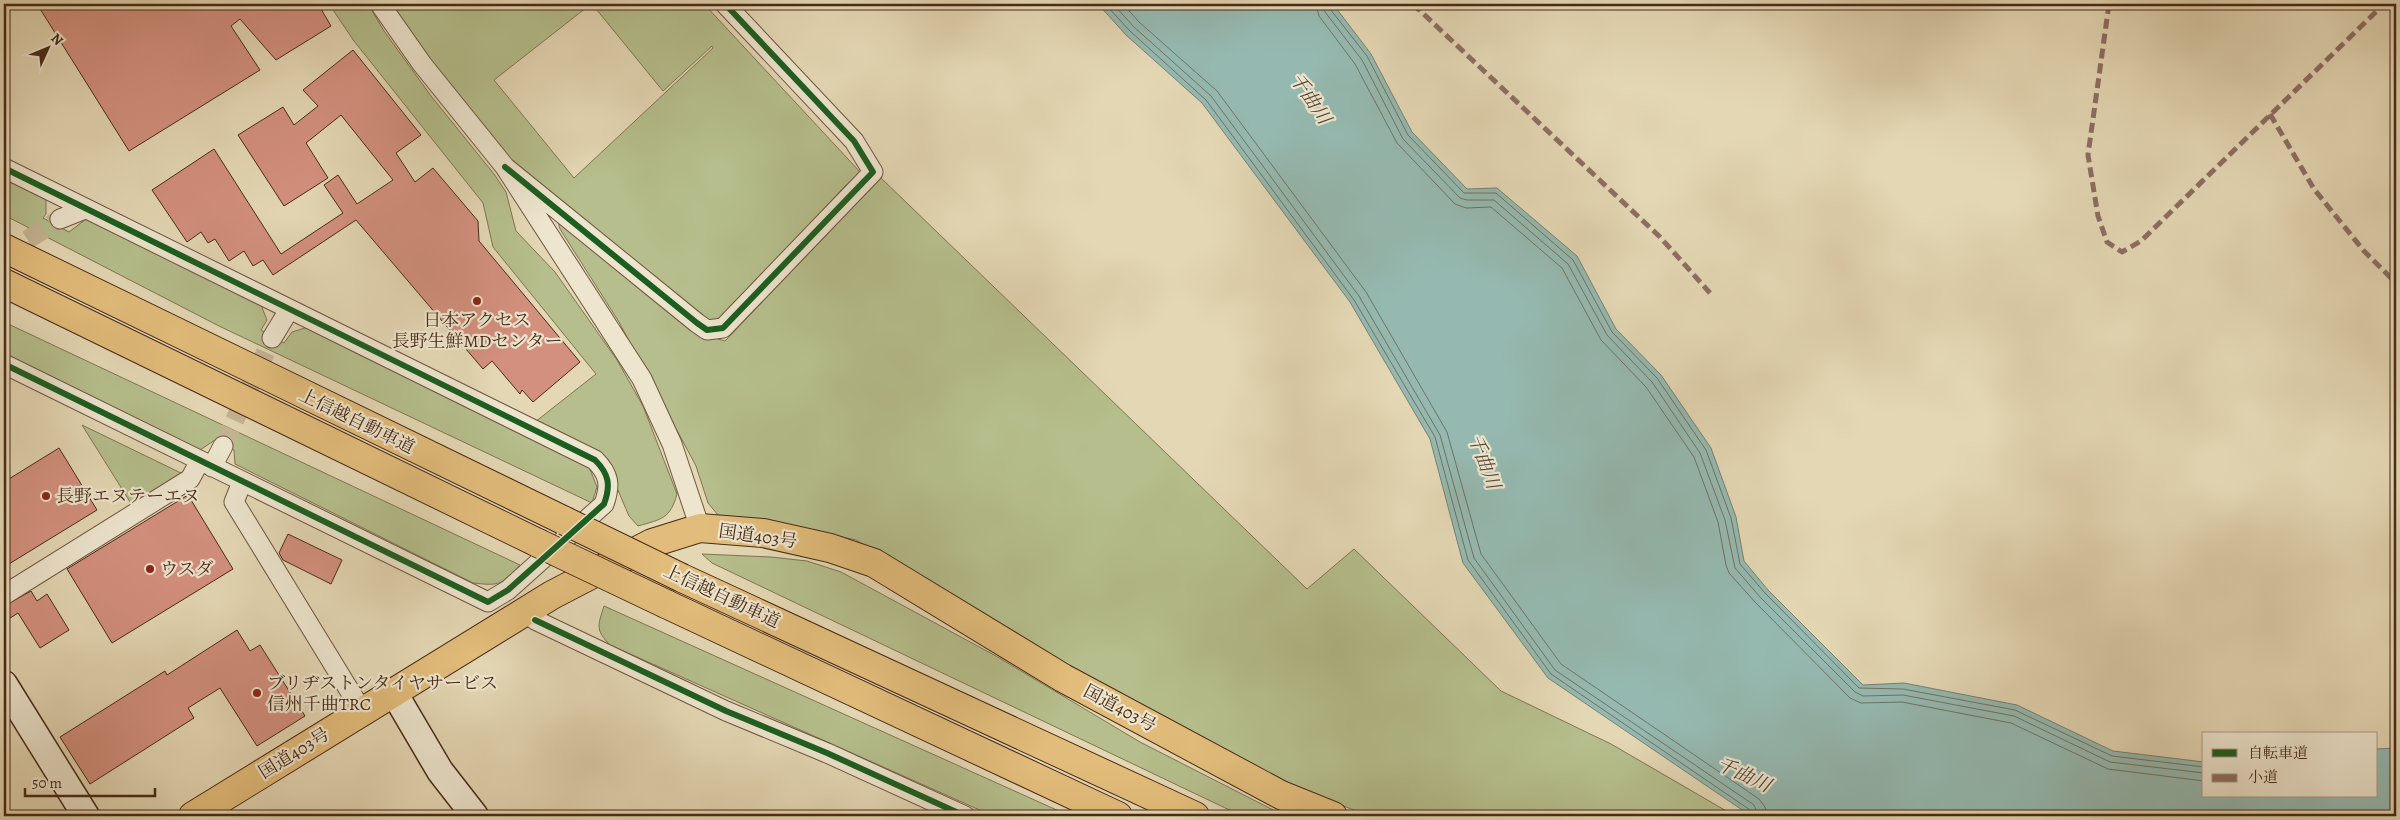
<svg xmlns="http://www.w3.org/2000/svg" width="2400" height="820" viewBox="0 0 2400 820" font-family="Alegreya,'Noto Serif JP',serif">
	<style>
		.green { fill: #b5be8c; stroke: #7f7451 }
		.water { fill: #95b9b0; stroke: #778072 }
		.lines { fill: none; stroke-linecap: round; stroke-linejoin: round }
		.shore { stroke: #6f7263; stroke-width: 1 }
		.building { fill: #d3907e; stroke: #492a16 }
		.street-tunnel { stroke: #c5b494; stroke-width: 19; stroke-dasharray: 19 9; stroke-linecap: butt }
		.street-casing { stroke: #70553e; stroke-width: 21 }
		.secondary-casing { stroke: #492a16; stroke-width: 29 }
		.highway-casing { stroke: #492a16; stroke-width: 30 }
		.street { stroke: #ede5ce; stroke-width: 19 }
		.secondary { stroke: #ede5ce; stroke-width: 26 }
		.highway { stroke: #e2bc7a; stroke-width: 28 }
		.highway-bridge-casing { stroke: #492a16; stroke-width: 30; stroke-linecap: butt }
		.highway-bridge { stroke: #e2bc7a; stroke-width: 28 }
		.quiet { stroke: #8d6e63; stroke-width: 5; stroke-dasharray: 10 5; stroke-linecap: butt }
		.cycleway-casing { stroke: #ede5ce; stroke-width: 9 }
		.cycleway { stroke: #1b5e20; stroke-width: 6 }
		.poi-dot { fill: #8f2418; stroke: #ede5ce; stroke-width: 2 }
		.labels { text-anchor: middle; stroke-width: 4.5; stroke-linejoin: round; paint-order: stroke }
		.poi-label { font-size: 18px; fill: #492a16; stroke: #ede5ce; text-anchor: start }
		.street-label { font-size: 18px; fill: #492a16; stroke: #ede5ce }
		.water-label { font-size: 19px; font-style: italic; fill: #584735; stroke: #ede5ce }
	</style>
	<rect width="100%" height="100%" fill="#e4d7b4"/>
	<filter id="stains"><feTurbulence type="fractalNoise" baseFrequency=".004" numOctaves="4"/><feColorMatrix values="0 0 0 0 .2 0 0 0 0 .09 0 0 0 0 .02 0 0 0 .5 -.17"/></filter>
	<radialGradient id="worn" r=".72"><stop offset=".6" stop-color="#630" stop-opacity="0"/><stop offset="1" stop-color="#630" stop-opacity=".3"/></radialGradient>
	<!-- green -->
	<path class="green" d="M 329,4 L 368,4 L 384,31 L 431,96 L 494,174 L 506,192 L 516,231 L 555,272 L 617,360 L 643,406 L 677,494 C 670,519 662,519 638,526 L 629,516 L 617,488 L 535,422 L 596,374 L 493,247 L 483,203 L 354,41 Z
		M 389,4 L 591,4 L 494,80 L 574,178 L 713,48 L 712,46 L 663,91 L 592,4 L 704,4 L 861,173 L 845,186 L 731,310 L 719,321 L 710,321 L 514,170 L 436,70 Z
		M 881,178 L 1307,589 L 1354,549 L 1501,691 L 1611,744 L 1735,816 L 1368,816 L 1259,771 L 1100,686 L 856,540 L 760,519 L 733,521 L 718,515 L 708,503 L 696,466 L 619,322 L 560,229 L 558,222 L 701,334 L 725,341 Z
		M 4,179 L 46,199 L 46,214 L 43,218 L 69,232 L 90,216 L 261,305 L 267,320 L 261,330 L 284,343 L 292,332 L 308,327 L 451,394 L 589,467 L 597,487 L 592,503 L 219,326 L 4,215 Z
		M 4,322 L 520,565 C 502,585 500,586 473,583 L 235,464 L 234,450 L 215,440 L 200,450 L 4,356 Z
		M 82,425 L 183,474 L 132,505 Z
		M 702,554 L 771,557 L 807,561 L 841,572 L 996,656 L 1140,742 L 1285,816 L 1242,816 L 712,563 Z
		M 604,606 L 1070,816 L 993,816 L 610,645 C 595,630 598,625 604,606 Z"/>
	<!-- water -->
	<path class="water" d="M 1098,4 L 1333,4 L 1371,54 L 1412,132 L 1467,189 L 1497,188 L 1577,256 L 1616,329 L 1661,375 L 1711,448 L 1736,517 L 1744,561 L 1768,590 L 1863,685 L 1904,683 L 2017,705 L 2113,751 L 2204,762 L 2204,796 L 2376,796 L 2376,749 L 2396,748 L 2396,816 L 1751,816 L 1548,678 L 1463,563 L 1430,439 L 1350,302 L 1202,103 L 1126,35 Z"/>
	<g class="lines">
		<!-- shore -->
		<path class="shore" d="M 1105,4 L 1130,31 L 1206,100 L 1354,300 L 1435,437 L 1468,560 L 1551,674 L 1750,810 L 1753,816
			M 1113,4 L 1134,27 L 1211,96 L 1359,296 L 1440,435 L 1474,558 L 1555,670 L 1754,805 L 1759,816
			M 1123,4 L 1139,22 L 1217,91 L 1366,292 L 1447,432 L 1481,554 L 1561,664 L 1759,799 L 1765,807 L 1767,816
			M 1316,4 L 1319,16 L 1355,64 L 1397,143 L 1455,204 L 1466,208 L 1491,207 L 1562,268 L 1601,340 L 1646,387 L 1694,457 L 1718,522 L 1726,565 L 1729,573 L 1755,602 L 1850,698 L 1861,703 L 1902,702 L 2011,723 L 2108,769 L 2204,781
			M 1323,4 L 1325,12 L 1362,60 L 1403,139 L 1460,198 L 1467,200 L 1494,200 L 1568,264 L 1607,335 L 1652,382 L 1700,453 L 1725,520 L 1735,568 L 1760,597 L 1855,692 L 1863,696 L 1903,695 L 2014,716 L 2110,762 L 2204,773
			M 1329,4 L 1330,9 L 1367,56 L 1408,135 L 1464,193 L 1496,193 L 1573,260 L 1612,332 L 1657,378 L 1706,450 L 1731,518 L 1740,564 L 1765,593 L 1859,688 L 1903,689 L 2015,710 L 2112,756 L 2204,767"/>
	</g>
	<!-- building -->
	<path class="building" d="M 37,4 L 318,4 L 331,26 L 276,60 L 240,19 L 231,26 L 260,70 L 129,151 Z
		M 353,50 L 421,135 L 396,153 L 415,182 L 433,168 L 478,221 L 479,241 L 580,362 L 533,402 L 522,390 L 520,394 L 492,361 L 483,369 L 356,220 L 273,275 L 263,260 L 253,266 L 244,251 L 229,261 L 215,239 L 208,243 L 201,232 L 187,242 L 152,190 L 214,149 L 281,254 L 343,213 L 324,185 L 338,175 L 357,204 L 393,180 L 341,115 L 306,143 L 328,178 L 284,206 L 238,135 L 283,107 L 294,125 L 318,106 L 303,90 Z
		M 59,448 L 97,510 L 4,567 L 4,482 Z
		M 188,495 L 233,569 L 112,643 L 67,569 Z
		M 288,534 L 342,560 L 331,584 L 283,560 L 279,553 Z
		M 31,591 L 37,601 L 47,594 L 69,630 L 40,648 L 18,613 L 4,622 L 4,606 Z
		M 237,630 L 250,651 L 260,645 L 305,716 L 257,746 L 220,688 L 188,708 L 194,718 L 90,784 L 60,737 L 165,671 L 167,675 Z"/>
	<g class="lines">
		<!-- street-tunnel -->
		<path class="street-tunnel" d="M 4,255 L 60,219
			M 223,446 L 272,338"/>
		<defs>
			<path id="street" d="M 380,4 L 422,64 L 505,167 L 642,379 L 672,444 L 700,528
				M 505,167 L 697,323 L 707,330 L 723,328 L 873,172 L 854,141 L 725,4
				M 4,168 L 595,460 C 609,474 611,485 604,504 L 508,590 L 488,602 L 4,364
				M 60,219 L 85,209
				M 272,338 L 289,310
				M 212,467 L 223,446
				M 242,482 L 234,502 L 362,711
				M 4,595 L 190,479 L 200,461
				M 535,620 L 726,711 L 827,753 L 965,816"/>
			<path id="secondary" d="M 4,684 L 86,816
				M 393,691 L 440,771 L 475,816"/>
			<path id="highway" d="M 4,248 L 565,521
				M 4,283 L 538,543
				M 682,578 L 1195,816
				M 666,604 L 1118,816
				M 193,816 L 552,595 L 652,543 L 700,528 L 763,533 L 830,548 L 874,563 L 1063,678 L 1281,795 L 1333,816"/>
		</defs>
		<!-- street casing -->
		<use href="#street" class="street-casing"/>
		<!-- secondary casing -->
		<use href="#secondary" class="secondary-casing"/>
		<!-- highway casing -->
		<use href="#highway" class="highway-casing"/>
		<!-- street -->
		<use href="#street" class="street"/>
		<!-- secondary -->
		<use href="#secondary" class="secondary"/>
		<!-- highway -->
		<use href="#highway" class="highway"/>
		<defs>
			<path id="highway-bridge" d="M 565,521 L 682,578
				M 538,543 L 666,604"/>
		</defs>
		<!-- highway-bridge casing -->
		<use href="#highway-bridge" class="highway-bridge-casing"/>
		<!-- highway-bridge -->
		<use href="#highway-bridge" class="highway-bridge"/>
		<!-- quiet -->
		<path class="quiet" d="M 1413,4 L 1660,237 L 1710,293
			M 2109,4 L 2088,155 L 2098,216 L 2107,242 L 2122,252 L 2141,241 L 2384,4
			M 2270,114 L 2314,189 L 2364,251 L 2396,283"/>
		<defs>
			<path id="cycleway" d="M 505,167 L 697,323 L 707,330 L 723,328 L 873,172 L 854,141 L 725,4
				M 4,168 L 595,460 C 609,474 611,485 604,504 L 508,590 L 488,602 L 4,364
				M 535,620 L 726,711 L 827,753 L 965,816"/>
		</defs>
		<!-- cycleway casing -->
		<use href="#cycleway" class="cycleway-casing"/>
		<!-- cycleway -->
		<use href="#cycleway" class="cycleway"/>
	</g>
	<!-- markers -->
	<g class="poi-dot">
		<circle cx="477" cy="301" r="5"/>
		<circle cx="46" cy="496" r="5"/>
		<circle cx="150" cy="569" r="5"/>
		<circle cx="257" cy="693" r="5"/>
	</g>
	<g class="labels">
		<!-- poi labels -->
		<g class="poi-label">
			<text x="477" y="326" text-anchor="middle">日本アクセス<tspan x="477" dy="21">長野生鮮MDセンター</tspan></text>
			<text x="56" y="502">長野エヌテーエヌ</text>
			<text x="160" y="575">ウスダ</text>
			<text x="267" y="689">ブリヂストンタイヤサービス<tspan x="267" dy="21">信州千曲TRC</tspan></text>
		</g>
		<!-- street labels -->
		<g class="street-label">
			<text transform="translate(357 421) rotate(26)" y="6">上信越自動車道</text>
			<text transform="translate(758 536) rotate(8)" y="6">国道403号</text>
			<text transform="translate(722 596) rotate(25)" y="6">上信越自動車道</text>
			<text transform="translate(1120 708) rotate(28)" y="6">国道403号</text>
			<text transform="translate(294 753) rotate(-32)" y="6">国道403号</text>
		</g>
		<!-- water labels -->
		<g class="water-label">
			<text transform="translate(1311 98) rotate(56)" y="7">千曲川</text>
			<text transform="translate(1485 461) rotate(69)" y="7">千曲川</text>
			<text transform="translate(1744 774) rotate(25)" y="7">千曲川</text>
		</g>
	</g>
	<!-- margin -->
	<rect width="2400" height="820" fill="none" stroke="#e4d7b4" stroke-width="20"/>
	<rect x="5" y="5" width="2390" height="810" fill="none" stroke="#492a16" stroke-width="2.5"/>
	<rect x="10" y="10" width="2380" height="800" fill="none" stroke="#492a16"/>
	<!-- legend -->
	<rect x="2202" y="732" width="175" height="65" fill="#ede5ce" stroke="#ab9a84"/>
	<rect x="2212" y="749" width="25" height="8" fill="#1b5e20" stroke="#ab9a84"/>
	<text x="2248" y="758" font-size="15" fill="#492a16">自転車道</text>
	<rect x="2212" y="774" width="25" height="8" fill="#8d6e63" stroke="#ab9a84"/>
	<text x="2248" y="782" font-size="15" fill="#492a16">小道</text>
	<!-- north arrow -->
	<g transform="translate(48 48) rotate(46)" stroke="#ede5ce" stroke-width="4" paint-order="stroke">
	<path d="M0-4L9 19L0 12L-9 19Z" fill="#492a16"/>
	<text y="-8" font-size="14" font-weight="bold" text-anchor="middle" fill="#492a16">N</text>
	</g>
	<!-- scale -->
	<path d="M25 788v8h130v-8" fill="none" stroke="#492a16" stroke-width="2.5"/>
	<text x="32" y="788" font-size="15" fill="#492a16" stroke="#ede5ce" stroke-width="4" paint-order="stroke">50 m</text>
	<rect width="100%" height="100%" filter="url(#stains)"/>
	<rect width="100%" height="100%" fill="url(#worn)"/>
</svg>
